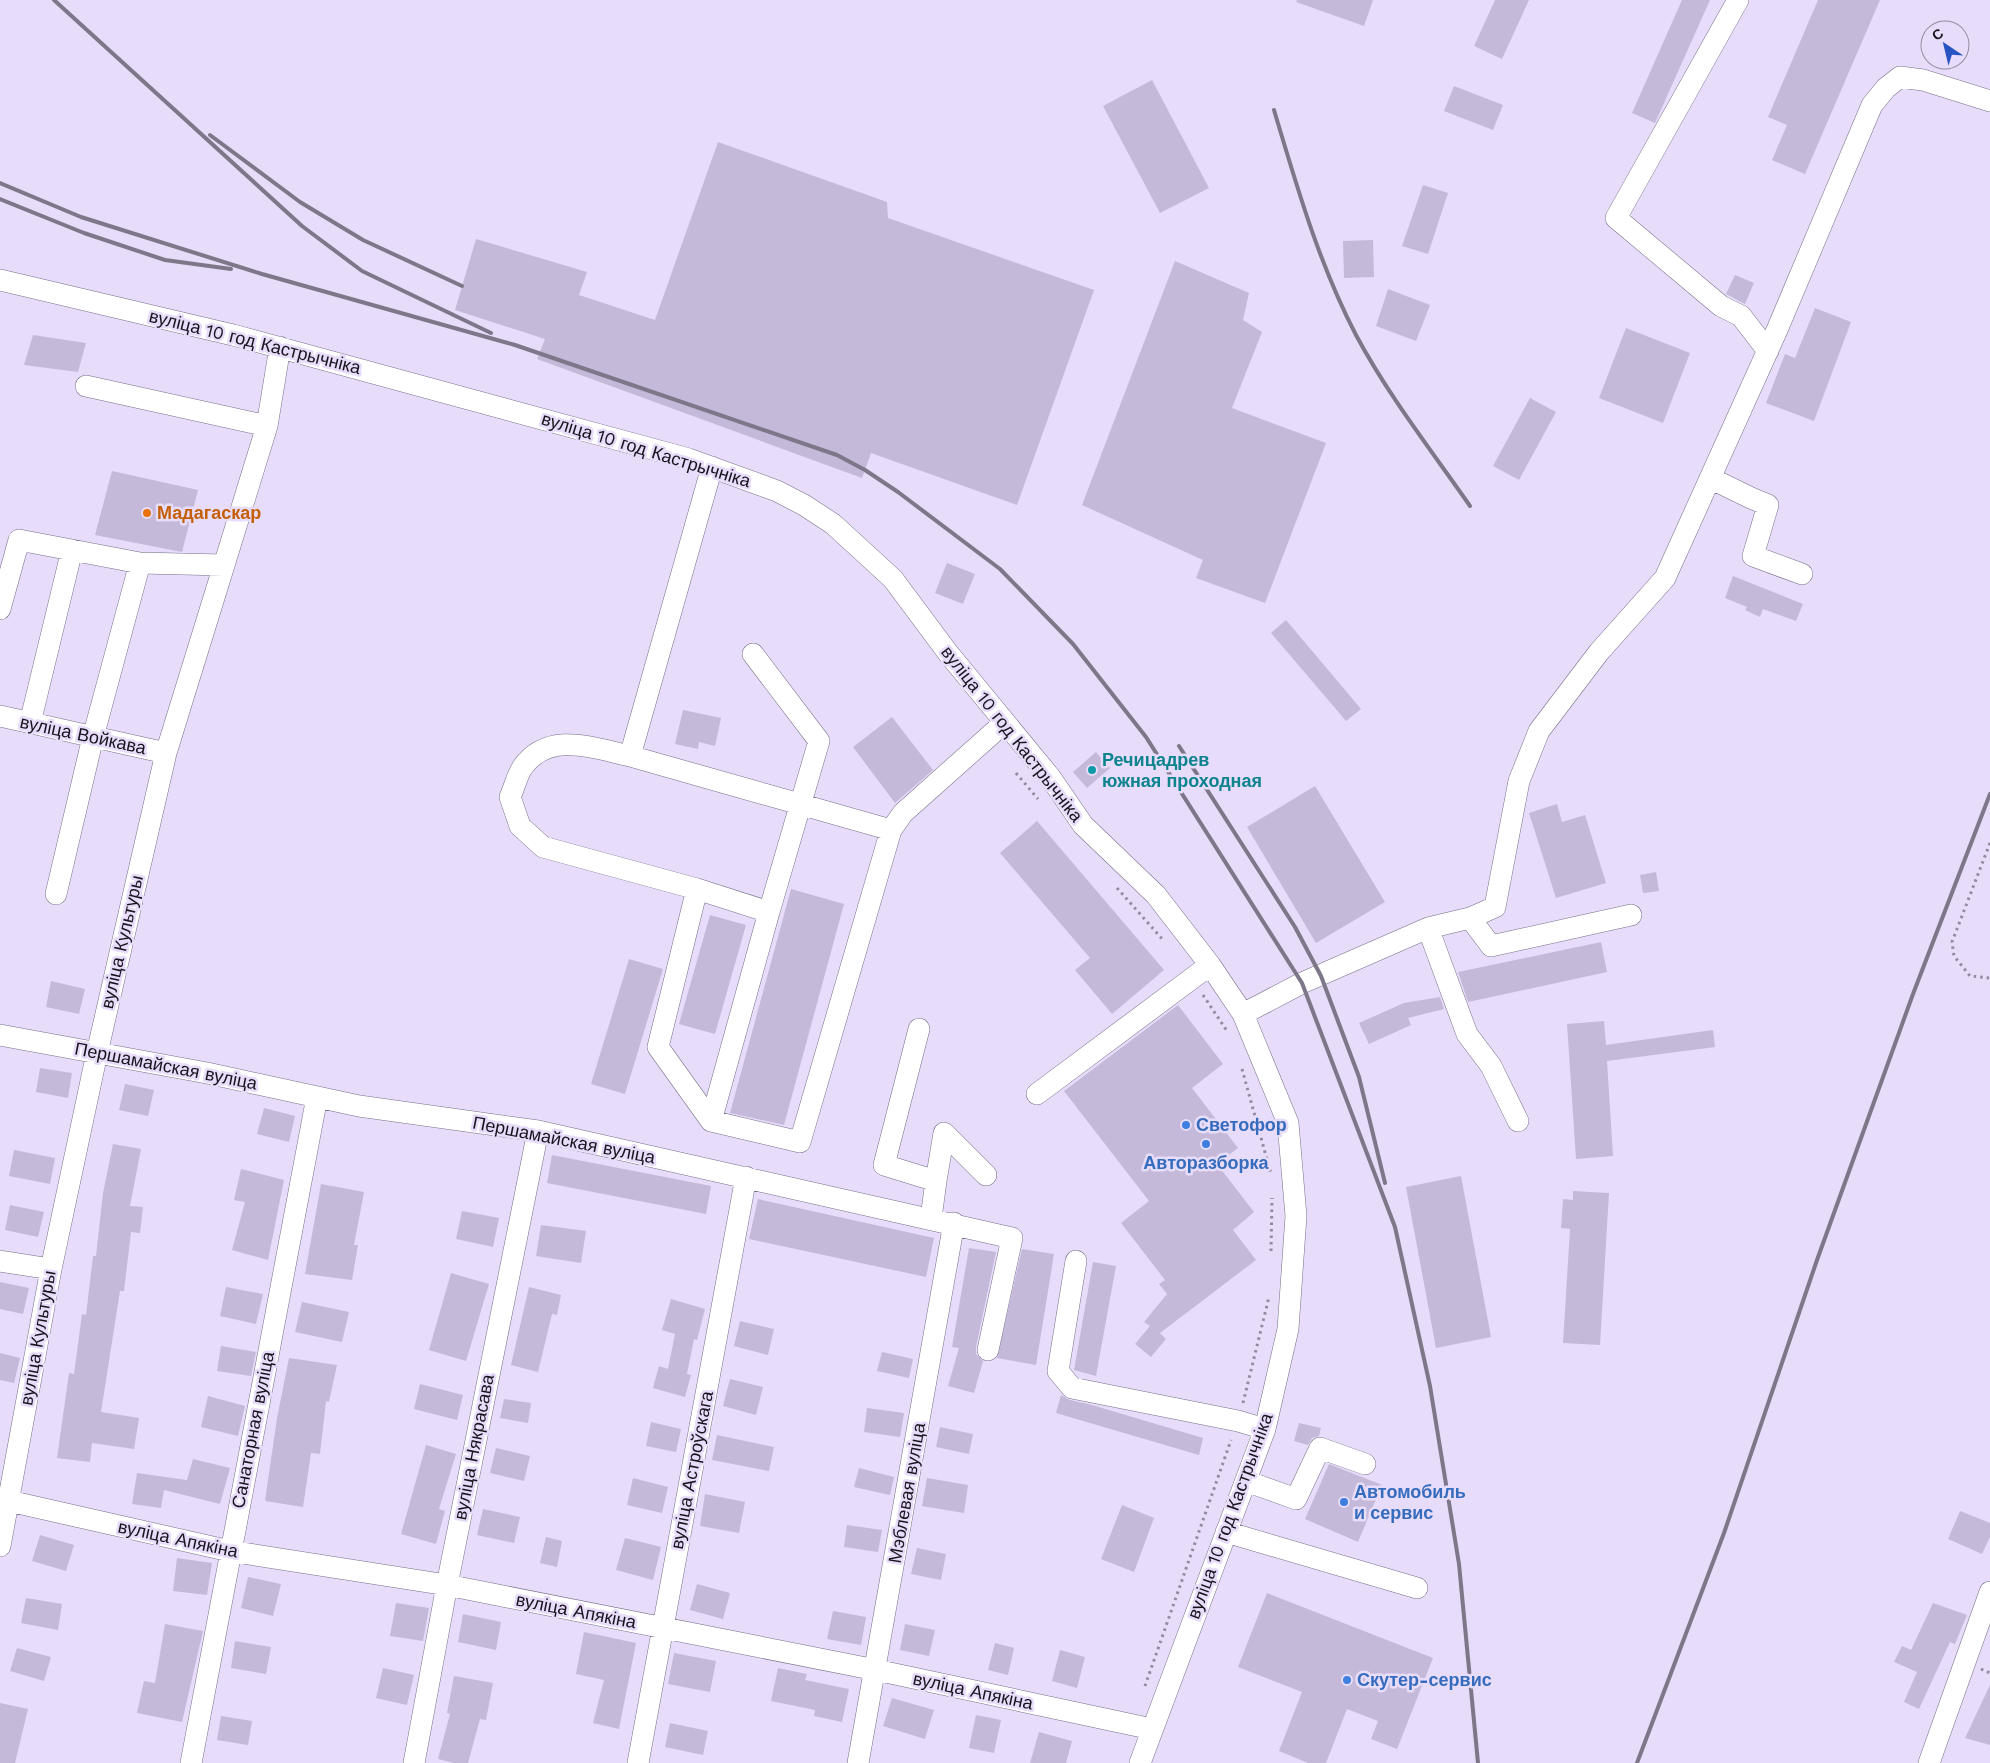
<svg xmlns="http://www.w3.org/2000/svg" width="1990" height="1763" viewBox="0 0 1990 1763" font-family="'Work Sans',sans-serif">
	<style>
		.building { fill: #c5b9da }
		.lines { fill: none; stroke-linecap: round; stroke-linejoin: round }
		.minor-casing { stroke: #786e88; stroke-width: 22 }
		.path { stroke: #928a9f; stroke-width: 3; stroke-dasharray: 2.5 4; stroke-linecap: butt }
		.minor { stroke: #fff; stroke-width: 21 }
		.rail { stroke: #7e778a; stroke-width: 4 }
		.food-dot { fill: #e8710a; stroke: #e7dcf9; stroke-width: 2 }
		.culture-dot { fill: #0f9aa8; stroke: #e7dcf9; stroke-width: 2 }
		.shop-dot { fill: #3f7fe0; stroke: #e7dcf9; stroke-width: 2 }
		.labels { text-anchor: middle; stroke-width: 5; stroke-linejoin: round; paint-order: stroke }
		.street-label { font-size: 18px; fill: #17141d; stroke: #e7dcf9 }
		.food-label { font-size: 18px; font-weight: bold; fill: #c56008; stroke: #e7dcf9; text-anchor: start }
		.culture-label { font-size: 18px; font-weight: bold; fill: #0d838f; stroke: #e7dcf9; text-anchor: start }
		.shop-label { font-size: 18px; font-weight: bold; fill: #366cbe; stroke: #e7dcf9; text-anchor: start }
	</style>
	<rect width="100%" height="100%" fill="#e7dcf9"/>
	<!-- building -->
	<path class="building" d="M 1297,0 L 1373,0 L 1364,26 L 1296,2 Z
		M 1495,0 L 1529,0 L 1502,59 L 1474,46 Z
		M 1682,0 L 1710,0 L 1655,123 L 1632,113 Z
		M 1818,0 L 1880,0 L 1805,174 L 1772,160 L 1787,125 L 1768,117 Z
		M 1152,80 L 1209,188 L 1160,213 L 1103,106 Z
		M 1454,86 L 1503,105 L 1493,130 L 1444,111 Z
		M 718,142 L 887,202 L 888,218 L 1094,290 L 1017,505 L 871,453 L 862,478 L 537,359 L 545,339 L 455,310 L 476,239 L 587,272 L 579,295 L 655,320 Z
		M 1423,185 L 1448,193 L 1428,254 L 1402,246 Z
		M 1373,240 L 1374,277 L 1344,278 L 1343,241 Z
		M 1175,261 L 1249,293 L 1243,320 L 1262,332 L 1232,408 L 1326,443 L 1265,603 L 1196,578 L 1203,560 L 1082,505 Z
		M 1735,275 L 1754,283 L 1745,304 L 1726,294 Z
		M 1388,289 L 1430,305 L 1416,341 L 1376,326 Z
		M 1815,308 L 1851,322 L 1814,421 L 1766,403 L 1785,354 L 1795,358 Z
		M 1626,328 L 1690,353 L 1663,423 L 1599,398 Z
		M 33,335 L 86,343 L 78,372 L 24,365 Z
		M 1530,398 L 1556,412 L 1519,480 L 1493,466 Z
		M 112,471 L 198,490 L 182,552 L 95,535 Z
		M 947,563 L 975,574 L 963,604 L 935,593 Z
		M 1733,576 L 1803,604 L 1796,621 L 1763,609 L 1760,617 L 1745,610 L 1747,607 L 1725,598 Z
		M 1286,620 L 1361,709 L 1346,721 L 1271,633 Z
		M 683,710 L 721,718 L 715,746 L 699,742 L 698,749 L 675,744 Z
		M 892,717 L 933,770 L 895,803 L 853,747 Z
		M 1096,752 L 1110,768 L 1087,788 L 1073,772 Z
		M 1315,786 L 1385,902 L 1316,943 L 1247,827 Z
		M 1557,804 L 1562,822 L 1585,815 L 1606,883 L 1556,898 L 1529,813 Z
		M 1037,821 L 1164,970 L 1112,1014 L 1075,970 L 1090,958 L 1000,853 Z
		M 1656,872 L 1659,891 L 1643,893 L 1640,875 Z
		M 791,889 L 844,904 L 784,1125 L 730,1113 Z
		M 710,915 L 746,925 L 715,1034 L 679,1024 Z
		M 1601,942 L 1607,972 L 1468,1002 L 1458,972 Z
		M 629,959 L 663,969 L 625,1094 L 591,1084 Z
		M 51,981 L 85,989 L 79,1014 L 46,1007 Z
		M 1440,997 L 1444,1009 L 1408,1018 L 1411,1025 L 1369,1044 L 1359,1023 L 1404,1003 Z
		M 1178,1005 L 1223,1064 L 1192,1088 L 1238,1148 L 1217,1164 L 1254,1212 L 1233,1230 L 1256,1260 L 1160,1333 L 1166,1339 L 1151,1357 L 1135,1344 L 1150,1326 L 1144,1322 L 1167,1294 L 1159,1284 L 1165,1280 L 1121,1223 L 1149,1201 L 1064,1091 Z
		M 1604,1021 L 1606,1045 L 1713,1030 L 1715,1047 L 1607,1061 L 1613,1156 L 1576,1159 L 1567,1024 Z
		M 40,1068 L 72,1073 L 68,1098 L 36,1092 Z
		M 125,1084 L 154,1090 L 148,1116 L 119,1110 Z
		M 264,1108 L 295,1116 L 289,1142 L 257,1134 Z
		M 113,1144 L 141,1149 L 130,1206 L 143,1207 L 140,1233 L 131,1232 L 124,1291 L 120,1291 L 101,1412 L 139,1418 L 134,1449 L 92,1443 L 90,1462 L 57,1458 L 69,1373 L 74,1374 L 82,1314 L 86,1315 L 93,1256 L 96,1256 L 103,1193 Z
		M 14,1150 L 55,1158 L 50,1184 L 9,1176 Z
		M 552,1155 L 711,1186 L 706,1214 L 547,1183 Z
		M 241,1169 L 284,1180 L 268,1260 L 232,1250 L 245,1202 L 234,1200 Z
		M 1461,1176 L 1491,1337 L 1436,1348 L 1406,1187 Z
		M 321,1184 L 364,1192 L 354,1245 L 358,1245 L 352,1280 L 305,1274 Z
		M 1573,1191 L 1609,1193 L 1600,1345 L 1563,1343 L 1570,1229 L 1561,1228 L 1563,1199 L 1573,1200 Z
		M 758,1199 L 934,1238 L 926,1277 L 749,1239 Z
		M 10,1205 L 44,1212 L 38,1237 L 5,1230 Z
		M 462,1211 L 499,1218 L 493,1247 L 456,1239 Z
		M 541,1225 L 586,1231 L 581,1263 L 536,1256 Z
		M 969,1248 L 996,1252 L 976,1347 L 976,1354 L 983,1361 L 974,1393 L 948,1386 L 959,1348 L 952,1347 Z
		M 1022,1249 L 1054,1254 L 1036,1365 L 997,1358 Z
		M 1093,1262 L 1116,1266 L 1096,1376 L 1074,1370 Z
		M 451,1273 L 489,1284 L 466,1361 L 429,1350 Z
		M 0,1282 L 29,1288 L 23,1314 L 0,1309 Z
		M 226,1287 L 263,1294 L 256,1324 L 220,1316 Z
		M 529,1287 L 561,1295 L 557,1315 L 552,1314 L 538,1372 L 511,1365 Z
		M 671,1299 L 705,1309 L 697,1340 L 694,1339 L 687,1374 L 691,1375 L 685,1397 L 653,1388 L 659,1366 L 668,1369 L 675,1334 L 662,1330 Z
		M 302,1302 L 349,1312 L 342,1342 L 295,1332 Z
		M 740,1321 L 774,1329 L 768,1355 L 734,1346 Z
		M 221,1346 L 256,1352 L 251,1376 L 217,1371 Z
		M 882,1352 L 913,1359 L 909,1378 L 877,1371 Z
		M 0,1353 L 20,1358 L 14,1383 L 0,1380 Z
		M 289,1358 L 337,1365 L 329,1402 L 326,1401 L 320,1454 L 311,1453 L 303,1507 L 265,1501 L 277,1418 Z
		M 730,1379 L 763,1387 L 756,1415 L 723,1406 Z
		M 420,1384 L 463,1395 L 457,1420 L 414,1409 Z
		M 1061,1395 L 1070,1400 L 1092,1405 L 1203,1438 L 1199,1455 L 1056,1413 Z
		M 208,1396 L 245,1406 L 238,1436 L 201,1427 Z
		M 504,1399 L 531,1403 L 528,1423 L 500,1418 Z
		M 867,1408 L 904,1413 L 900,1437 L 864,1432 Z
		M 651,1422 L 681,1429 L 676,1452 L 646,1446 Z
		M 1299,1423 L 1321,1428 L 1319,1436 L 1312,1438 L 1308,1445 L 1294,1441 Z
		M 940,1427 L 973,1434 L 969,1454 L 936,1447 Z
		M 717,1435 L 774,1447 L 769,1471 L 712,1460 Z
		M 426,1445 L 456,1454 L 439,1509 L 445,1511 L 436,1544 L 401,1534 Z
		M 496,1448 L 530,1456 L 524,1481 L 490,1473 Z
		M 193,1459 L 230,1468 L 220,1504 L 164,1490 L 161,1508 L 132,1504 L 137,1473 L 187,1480 Z
		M 1329,1464 L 1382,1485 L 1358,1542 L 1305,1519 Z
		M 859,1468 L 894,1477 L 890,1495 L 854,1487 Z
		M 633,1478 L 668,1487 L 662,1513 L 627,1505 Z
		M 927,1478 L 968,1485 L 964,1513 L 922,1506 Z
		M 705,1494 L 745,1502 L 739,1533 L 700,1526 Z
		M 1122,1505 L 1154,1518 L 1134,1572 L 1101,1559 Z
		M 483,1509 L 520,1517 L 514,1543 L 477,1535 Z
		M 1960,1511 L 1990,1523 L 1990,1537 L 1982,1554 L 1948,1539 Z
		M 847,1525 L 882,1530 L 878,1552 L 844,1547 Z
		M 40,1535 L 74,1545 L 66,1571 L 32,1561 Z
		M 546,1537 L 562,1541 L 557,1567 L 540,1563 Z
		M 625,1538 L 661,1547 L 653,1580 L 616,1570 Z
		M 917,1548 L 946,1554 L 941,1580 L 911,1574 Z
		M 177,1558 L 212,1563 L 207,1595 L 173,1591 Z
		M 248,1577 L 281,1584 L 273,1616 L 241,1608 Z
		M 697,1584 L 730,1593 L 723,1619 L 690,1610 Z
		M 1267,1593 L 1433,1658 L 1397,1749 L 1371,1739 L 1378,1721 L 1347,1709 L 1326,1763 L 1308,1763 L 1279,1751 L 1302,1692 L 1238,1667 Z
		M 26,1598 L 62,1604 L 58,1630 L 21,1623 Z
		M 396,1603 L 429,1608 L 423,1641 L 390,1636 Z
		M 1933,1603 L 1967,1615 L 1955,1644 L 1950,1642 L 1919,1709 L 1904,1702 L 1917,1672 L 1894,1662 L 1902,1646 L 1911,1650 Z
		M 833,1611 L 866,1617 L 861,1645 L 827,1639 Z
		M 463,1614 L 501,1622 L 496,1650 L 458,1642 Z
		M 165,1624 L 203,1631 L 182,1722 L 137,1713 L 144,1681 L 155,1683 Z
		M 905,1624 L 935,1630 L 929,1656 L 900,1650 Z
		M 584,1632 L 636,1643 L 619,1729 L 593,1723 L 604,1680 L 576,1674 Z
		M 235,1641 L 271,1647 L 266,1674 L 231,1668 Z
		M 995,1643 L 1014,1648 L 1008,1675 L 988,1670 Z
		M 17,1648 L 51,1657 L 44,1681 L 10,1671 Z
		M 1060,1650 L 1085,1657 L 1077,1688 L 1052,1681 Z
		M 674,1653 L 716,1661 L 710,1692 L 668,1684 Z
		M 383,1668 L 414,1675 L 407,1705 L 376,1698 Z
		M 778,1668 L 807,1674 L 805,1680 L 849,1689 L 842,1722 L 814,1716 L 815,1710 L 771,1701 Z
		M 454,1676 L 493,1683 L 486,1720 L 480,1719 L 468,1763 L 454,1763 L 438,1759 L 450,1714 L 447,1713 Z
		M 1990,1685 L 1990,1745 L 1965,1738 Z
		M 892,1698 L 934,1710 L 925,1739 L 883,1726 Z
		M 0,1703 L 28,1709 L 15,1763 L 0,1763 Z
		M 976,1715 L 1001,1720 L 994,1753 L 969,1748 Z
		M 221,1716 L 252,1721 L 248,1745 L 217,1740 Z
		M 670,1723 L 708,1731 L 703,1755 L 665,1747 Z
		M 1039,1732 L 1072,1741 L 1066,1763 L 1030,1763 Z"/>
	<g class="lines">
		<defs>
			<path id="minor" d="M 1738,0 L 1616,218 L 1721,306 L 1741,316 L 1768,351
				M 0,280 L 233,335 L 689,459 L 777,491 L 804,505 L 833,524 L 893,579 L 948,653 L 1050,777 L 1083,825 L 1156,895 L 1210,965 L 1243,1014 L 1288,1123 L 1296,1216 L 1288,1329 L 1265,1429 L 1140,1763
				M 86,386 L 267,426
				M 712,467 L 630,756 C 593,748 548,730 522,768 C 517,776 514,788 510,797 L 520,826 L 543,847 L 697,889 L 769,912 L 819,741 L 753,654
				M 1710,478 L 1751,498 L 1768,505 L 1753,556 L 1802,574
				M 0,609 L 19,540 L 140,563 L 224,565
				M 0,716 L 166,753
				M 30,723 L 72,550
				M 630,756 L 891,830 L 800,1142 L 711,1121 L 658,1047 L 697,889
				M 891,830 L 903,813 L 1004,723
				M 56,894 L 93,737 L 140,563
				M 1470,918 L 1491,946 L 1631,915
				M 1428,928 L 1470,918 L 1495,907 L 1519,781 L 1539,731 L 1599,652 L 1665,578 L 1777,330 L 1872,105 L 1886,88 L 1900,77 L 1923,80 L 1990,101
				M 1243,1014 L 1302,983 L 1428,928 L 1467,1034 L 1491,1066 L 1518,1121
				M 919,1029 L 884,1165 L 936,1181 L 931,1218
				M 0,1035 L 207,1073 L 359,1106 L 538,1131 L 1012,1238 L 988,1350
				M 1037,1094 L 1210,965
				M 711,1121 L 769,912
				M 936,1181 L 944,1133 L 986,1175
				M 0,1261 L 51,1269
				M 1076,1261 L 1058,1371 L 1072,1388 L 1238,1421 L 1265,1429
				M 1246,1481 L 1296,1499 L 1320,1448 L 1365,1464
				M 0,1499 L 230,1551 L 447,1585 L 876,1670 L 1152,1729
				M 1226,1532 L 1417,1588
				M 0,1546 L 51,1269 L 97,1053 L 166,753 L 267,426 L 280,347
				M 191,1763 L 317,1097
				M 414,1763 L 447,1585 L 538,1131
				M 638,1763 L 746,1177
				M 858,1763 L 954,1223
				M 1929,1763 L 1990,1592"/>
		</defs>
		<!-- minor casing -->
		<use href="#minor" class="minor-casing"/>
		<!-- path -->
		<path class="path" d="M 1016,773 L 1038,799
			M 1990,843 L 1952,942 L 1954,956 L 1970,976 L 1990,978
			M 1117,888 L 1164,941
			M 1203,995 L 1227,1031
			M 1242,1069 L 1271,1174
			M 1271,1251 L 1272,1198
			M 1243,1403 L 1269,1297
			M 1981,1669 L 1990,1673
			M 1145,1686 L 1231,1440"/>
		<!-- minor -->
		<use href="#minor" class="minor"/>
		<!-- rail -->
		<path class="rail" d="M 54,0 L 302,226 L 362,271 L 491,333
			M 1274,110 C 1297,187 1319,264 1356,335 C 1388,395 1431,450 1470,506
			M 210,135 L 300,202 L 363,240 L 462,286
			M 0,183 L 81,217 L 262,274 L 515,345 L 837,455 L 865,470 L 898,492 L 1000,569 L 1073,644 L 1146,737 L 1302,983 L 1395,1227 L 1430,1386 L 1459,1564 L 1478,1763
			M 0,199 L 84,233 L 165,260 L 231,269
			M 1179,746 L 1295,927 L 1321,976 L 1359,1077 L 1385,1183
			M 1637,1763 L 1724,1533 L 1817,1260 L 1913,994 L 1990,794"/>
	</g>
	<!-- markers -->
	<circle class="food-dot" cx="147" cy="513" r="5"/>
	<circle class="culture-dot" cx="1092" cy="770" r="5"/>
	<g class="shop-dot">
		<circle cx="1186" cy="1125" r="5"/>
		<circle cx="1206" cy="1144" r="5"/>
		<circle cx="1344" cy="1502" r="5"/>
		<circle cx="1347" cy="1680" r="5"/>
	</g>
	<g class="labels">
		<!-- street labels -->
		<g class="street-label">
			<text transform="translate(255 342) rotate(14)" y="6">вуліца 10 год Кастрычніка</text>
			<text transform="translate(646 450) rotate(17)" y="6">вуліца 10 год Кастрычніка</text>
			<text transform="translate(1012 734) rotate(52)" y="6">вуліца 10 год Кастрычніка</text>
			<text transform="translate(83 735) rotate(12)" y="6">вуліца Войкава</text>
			<text transform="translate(122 942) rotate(-77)" y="6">вуліца Культуры</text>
			<text transform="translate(166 1066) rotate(11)" y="6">Першамайская вуліца</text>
			<text transform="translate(564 1140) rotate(11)" y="6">Першамайская вуліца</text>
			<text transform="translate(38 1338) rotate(-80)" y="6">вуліца Культуры</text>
			<text transform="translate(253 1430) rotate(-79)" y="6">Санаторная вуліца</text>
			<text transform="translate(474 1447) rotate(-79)" y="6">вуліца Някрасава</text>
			<text transform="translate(692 1470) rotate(-79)" y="6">вуліца Астроўскага</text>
			<text transform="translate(907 1493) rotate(-80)" y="6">Мэблевая вуліца</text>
			<text transform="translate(1230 1516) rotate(-70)" y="6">вуліца 10 год Кастрычніка</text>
			<text transform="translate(178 1539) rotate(12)" y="6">вуліца Апякіна</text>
			<text transform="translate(576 1611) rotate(11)" y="6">вуліца Апякіна</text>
			<text transform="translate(973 1691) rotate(12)" y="6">вуліца Апякіна</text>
		</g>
		<!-- food labels -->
		<g class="food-label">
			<text x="157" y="519">Мадагаскар</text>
		</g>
		<!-- culture labels -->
		<g class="culture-label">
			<text x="1102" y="766">Речицадрев<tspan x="1102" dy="21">южная проходная</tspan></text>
		</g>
		<!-- shop labels -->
		<g class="shop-label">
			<text x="1196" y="1131">Светофор</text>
			<text x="1206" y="1169" text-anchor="middle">Авторазборка</text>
			<text x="1354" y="1498">Автомобиль<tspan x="1354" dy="21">и сервис</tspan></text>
			<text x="1357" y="1686">Скутер-сервис</text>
		</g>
	</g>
	<!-- north arrow -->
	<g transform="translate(1945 45) rotate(325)"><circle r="24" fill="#e7dcf9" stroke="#948ca1"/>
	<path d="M0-4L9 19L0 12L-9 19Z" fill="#2853c2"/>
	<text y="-8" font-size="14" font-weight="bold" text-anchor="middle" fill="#17141d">С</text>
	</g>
</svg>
